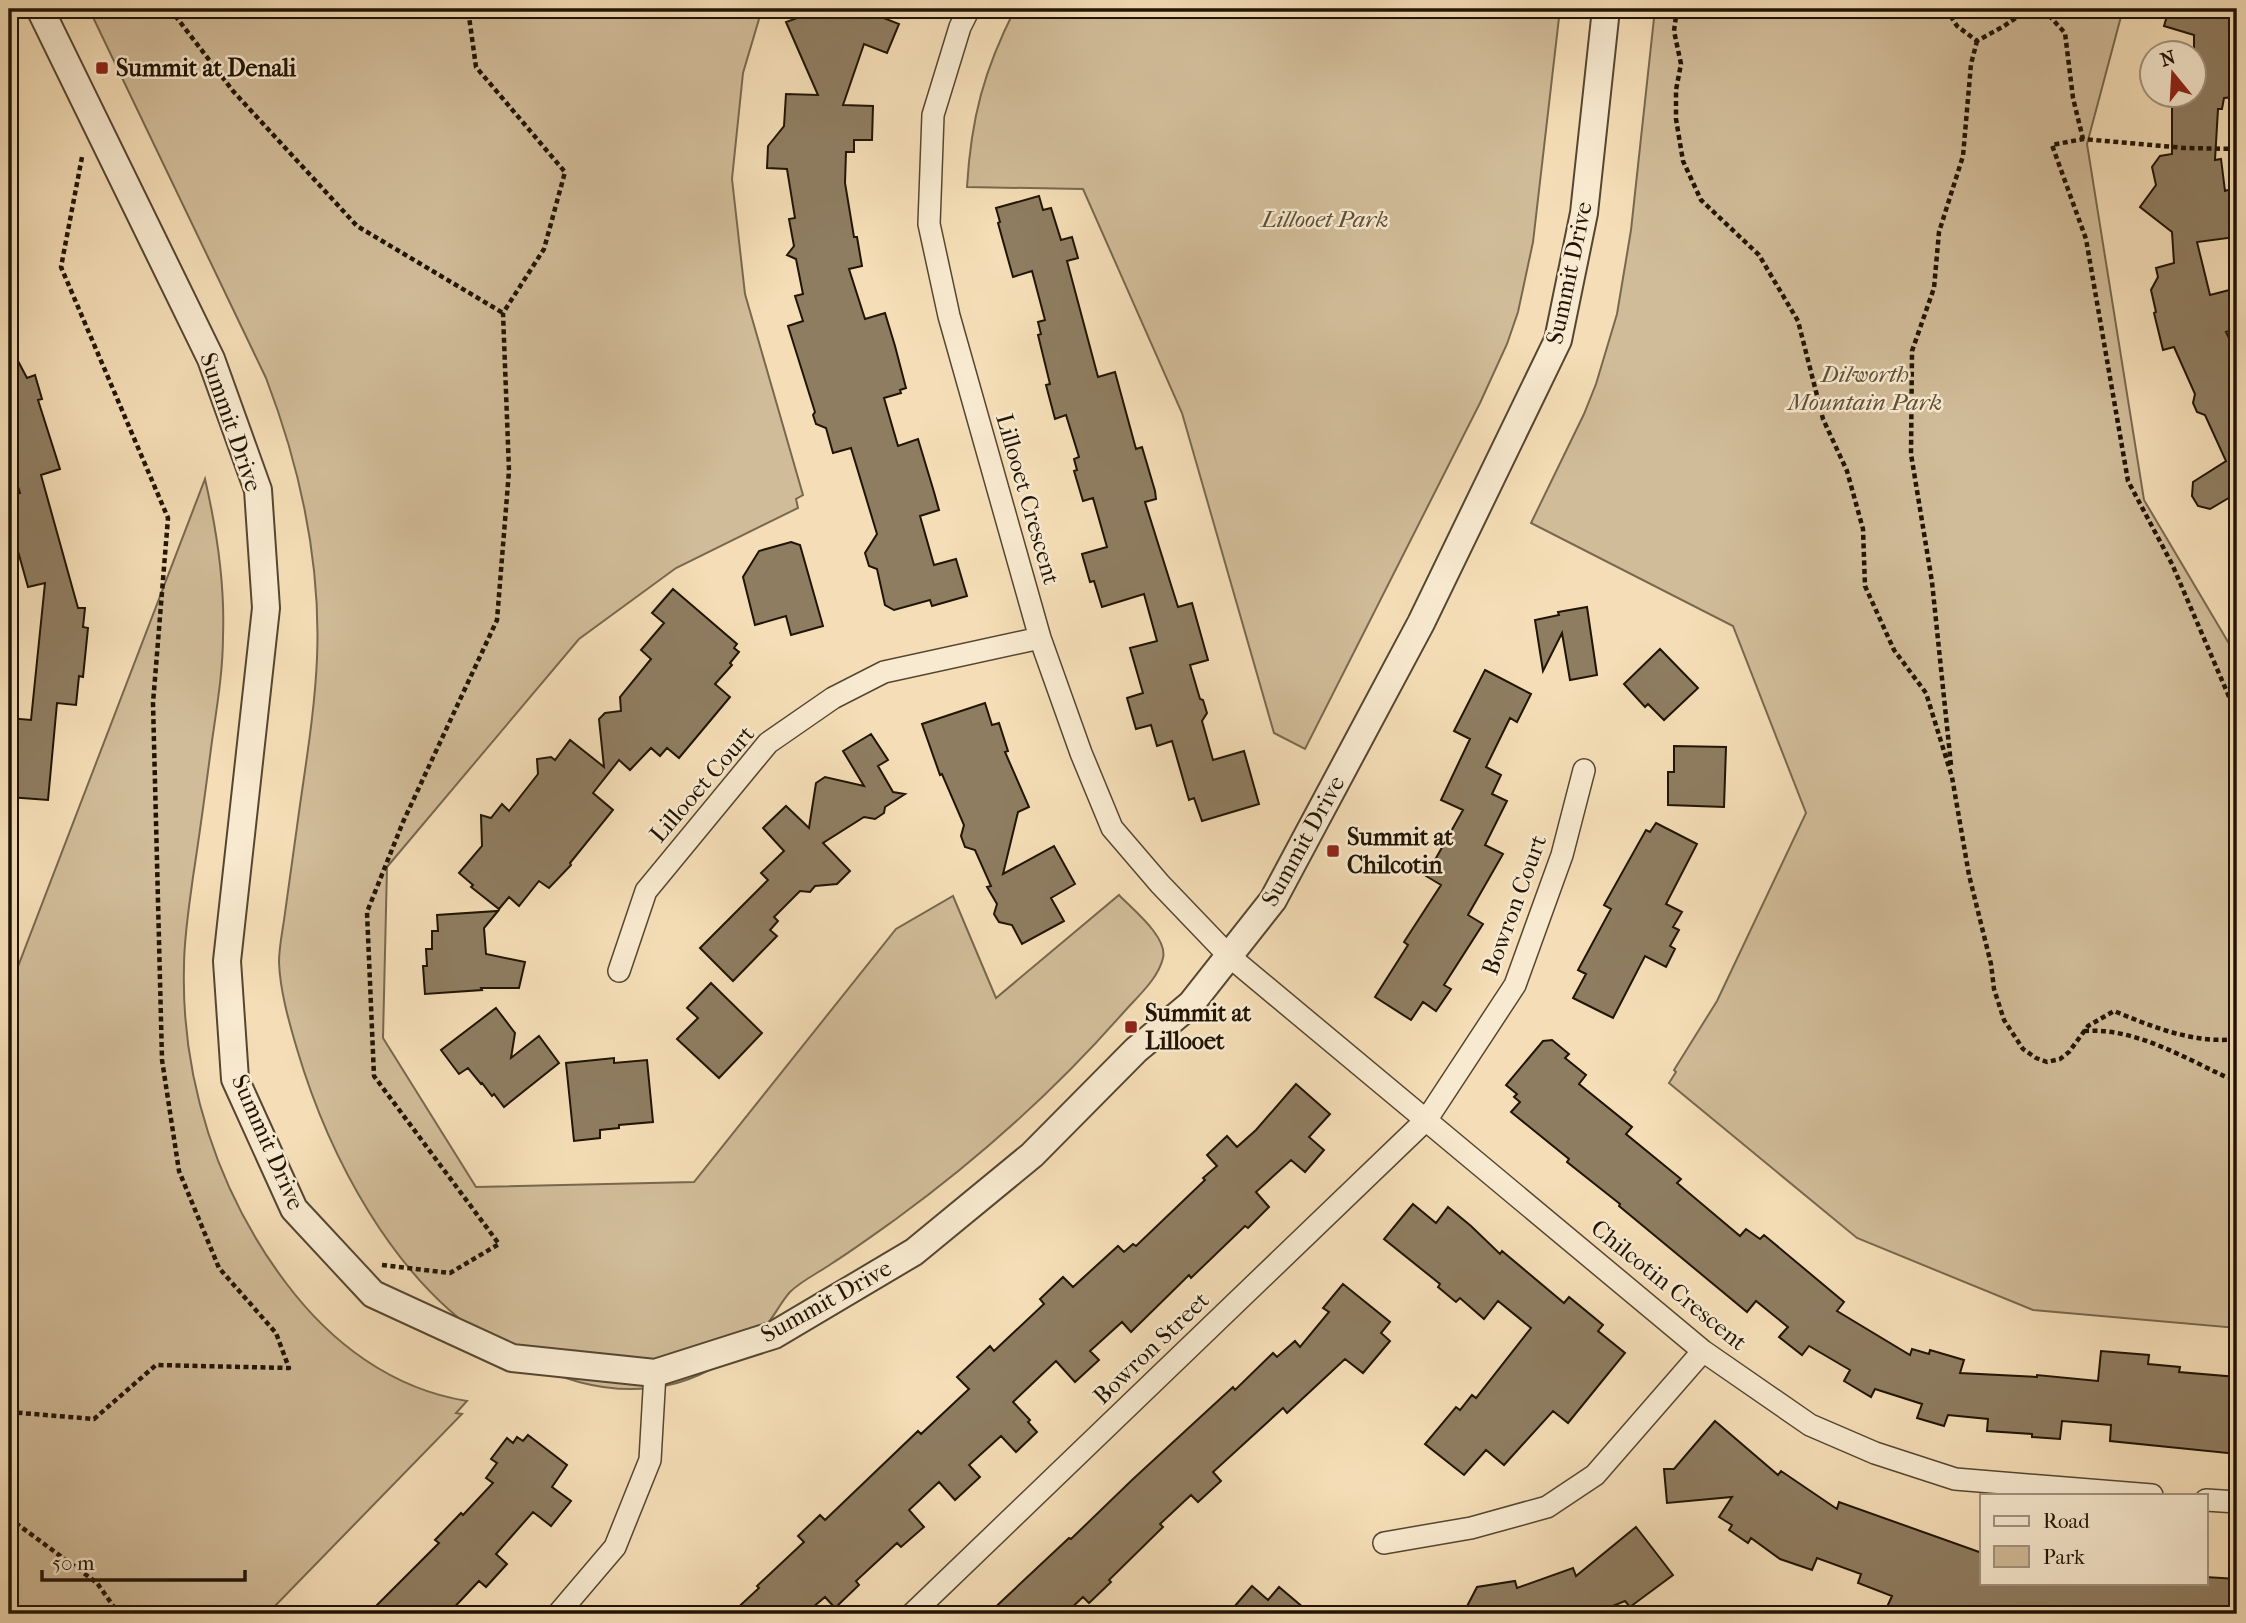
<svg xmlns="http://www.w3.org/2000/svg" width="2246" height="1623" viewBox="0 0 2246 1623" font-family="'IM FELL French Canon',serif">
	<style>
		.green { fill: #d1bc99; stroke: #78684e; stroke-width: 2 }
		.building { fill: #8f7d61; stroke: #201404; stroke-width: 2 }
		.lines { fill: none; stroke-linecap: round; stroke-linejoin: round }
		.minor-casing { stroke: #554631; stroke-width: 24 }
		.tertiary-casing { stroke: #554631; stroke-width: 30 }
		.path { stroke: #201404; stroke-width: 4.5; stroke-dasharray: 5 3.5; stroke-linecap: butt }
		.minor { stroke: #f8ead0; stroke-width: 21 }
		.tertiary { stroke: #f8ead0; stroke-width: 26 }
		.poi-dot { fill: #8f2418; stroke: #f8ead0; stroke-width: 2.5 }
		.labels { text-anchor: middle; stroke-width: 5; stroke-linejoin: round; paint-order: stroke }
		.poi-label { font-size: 24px; font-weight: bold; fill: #201404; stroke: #f8ead0; text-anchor: start }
		.park-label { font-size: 24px; font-style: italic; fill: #5e4f38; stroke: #f8ead0 }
		.street-label { font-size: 24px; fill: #201404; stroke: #f8ead0 }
	</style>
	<rect width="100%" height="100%" fill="#f5deb7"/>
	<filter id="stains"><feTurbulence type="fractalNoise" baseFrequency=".00286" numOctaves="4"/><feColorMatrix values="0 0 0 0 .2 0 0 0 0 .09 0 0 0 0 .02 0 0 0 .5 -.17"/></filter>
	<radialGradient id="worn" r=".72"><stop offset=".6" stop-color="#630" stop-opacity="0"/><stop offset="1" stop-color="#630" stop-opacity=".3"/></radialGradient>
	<!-- green -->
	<path class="green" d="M 89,9 L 762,9 L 743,73 L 732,179 L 745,294 L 803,495 L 796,499 L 798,508 L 676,568 L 579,639 L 387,867 L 383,1038 L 476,1187 L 694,1182 L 896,929 L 953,896 L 996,998 L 1119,895 C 1132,909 1168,937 1163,958 C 1158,979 1138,996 1123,1013 C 1057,1088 977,1160 896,1219 C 875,1234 853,1250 831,1264 C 818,1273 801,1281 790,1292 C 779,1304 773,1320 761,1331 C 738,1354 709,1374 677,1383 C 610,1401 547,1377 490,1341 C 393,1279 329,1157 297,1049 C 289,1022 280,991 279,962 C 279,946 283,929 285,913 C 290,877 295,841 300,805 C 307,756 315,707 317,658 C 321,561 300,467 266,378 Z
		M 1015,9 L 1560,9 L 1533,242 L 1518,312 L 1507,344 L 1480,403 L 1305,749 L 1274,733 L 1182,413 L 1083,189 L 967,187 C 971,118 984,70 1015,9 Z
		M 1655,9 L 2123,9 L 2087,144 L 2144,500 L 2237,657 L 2237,1328 L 2033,1310 L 1857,1238 L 1669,1083 L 1676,1072 L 1674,1070 L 1717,1001 L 1806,813 L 1733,626 L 1531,523 L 1584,414 L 1596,384 L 1617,314 L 1631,230 Z
		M 205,479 C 217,531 225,583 223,636 C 223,671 217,706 212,741 C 206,787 200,832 193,877 C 189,907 184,937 184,967 C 181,1079 218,1193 286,1283 C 331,1343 392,1389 467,1401 L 456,1413 L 462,1414 L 271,1610 L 272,1614 L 9,1614 L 9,990 Z"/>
	<!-- building -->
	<path class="building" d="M 803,9 L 861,9 L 899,24 L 887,53 L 864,44 L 843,105 L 873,106 L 872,140 L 854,140 L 854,152 L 846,152 L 845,183 L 854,237 L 857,237 L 862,266 L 849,269 L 865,319 L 885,313 L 895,346 L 906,388 L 900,390 L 901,393 L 884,398 L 898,446 L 918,439 L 934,492 L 939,510 L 920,516 L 934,565 L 956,559 L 967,596 L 932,606 L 930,600 L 894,610 L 885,605 L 877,569 L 869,566 L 865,553 L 877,534 L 851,448 L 833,453 L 826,428 L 816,424 L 813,415 L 815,412 L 788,326 L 803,321 L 795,296 L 803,294 L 796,259 L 787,255 L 794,246 L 789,219 L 795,218 L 787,169 L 767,168 L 768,146 L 784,126 L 786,94 L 818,95 L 786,22 L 800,17 Z
		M 2169,9 L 2222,9 L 2237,15 L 2235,97 L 2224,98 L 2222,109 L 2218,109 L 2215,160 L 2221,159 L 2225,191 L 2231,189 L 2236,237 L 2197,242 L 2210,295 L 2237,288 L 2237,329 L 2226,332 L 2237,355 L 2237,493 L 2210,509 L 2198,506 L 2192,496 L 2193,482 L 2226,461 L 2205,415 L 2197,412 L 2193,403 L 2195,394 L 2174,347 L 2163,350 L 2154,313 L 2156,312 L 2151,290 L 2158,277 L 2156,268 L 2174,263 L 2172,232 L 2140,207 L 2156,185 L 2152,167 L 2160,156 L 2172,154 L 2172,94 L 2194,94 L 2194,35 L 2164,26 Z
		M 1039,196 L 1043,210 L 1051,208 L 1061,240 L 1072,237 L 1078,258 L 1067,261 L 1098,377 L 1115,372 L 1136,449 L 1142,447 L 1155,491 L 1156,499 L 1145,502 L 1178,607 L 1192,603 L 1208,660 L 1190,665 L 1200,699 L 1203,700 L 1207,713 L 1202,721 L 1213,760 L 1244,751 L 1259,804 L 1202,821 L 1194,798 L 1189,800 L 1172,741 L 1157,746 L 1151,725 L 1136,729 L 1127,698 L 1143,693 L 1130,648 L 1157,641 L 1144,594 L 1102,607 L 1094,581 L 1090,582 L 1082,554 L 1107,547 L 1093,498 L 1083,501 L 1074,471 L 1077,470 L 1074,459 L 1079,457 L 1066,415 L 1055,419 L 1046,385 L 1050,384 L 1038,335 L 1041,334 L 1038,322 L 1045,320 L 1032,271 L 1013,277 L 998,223 L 1000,222 L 996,208 Z
		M 9,344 L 27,378 L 35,375 L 42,399 L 38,400 L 60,469 L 41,475 L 78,608 L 85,608 L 83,627 L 88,628 L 83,677 L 79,676 L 76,705 L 57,703 L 48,800 L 9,797 L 9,718 L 31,720 L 45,583 L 28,587 L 9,519 L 9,496 L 20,493 L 9,457 Z
		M 791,542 L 800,545 L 823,626 L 791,635 L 786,616 L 755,625 L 743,577 L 759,551 Z
		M 673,589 L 737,644 L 734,648 L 739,652 L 730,663 L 732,665 L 715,684 L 730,697 L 679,758 L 667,748 L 660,756 L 651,748 L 630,770 L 619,760 L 593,793 L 613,810 L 570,863 L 571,865 L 549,888 L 539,881 L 519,906 L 509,897 L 499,909 L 471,887 L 473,885 L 459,873 L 482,846 L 481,815 L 491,818 L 502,804 L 509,811 L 538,774 L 537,759 L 551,757 L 555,760 L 570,740 L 604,767 L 599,719 L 605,713 L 621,711 L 620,697 L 651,659 L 641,650 L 664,623 L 652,613 Z
		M 1587,607 L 1597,675 L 1570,680 L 1562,633 L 1543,671 L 1535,620 L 1559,615 L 1558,612 Z
		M 1660,649 L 1698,688 L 1664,720 L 1648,704 L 1645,707 L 1624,684 Z
		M 1485,670 L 1531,694 L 1517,722 L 1510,718 L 1486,767 L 1501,775 L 1492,794 L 1507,801 L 1485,845 L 1503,854 L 1468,915 L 1483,924 L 1444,985 L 1451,989 L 1436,1011 L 1423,1002 L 1411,1020 L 1375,997 L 1408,945 L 1404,942 L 1441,885 L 1426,876 L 1463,810 L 1441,800 L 1470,739 L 1454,731 Z
		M 985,703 L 992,725 L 999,723 L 1008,751 L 1005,752 L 1029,807 L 1018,812 L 1003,874 L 1054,846 L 1075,884 L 1051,898 L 1064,921 L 1022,944 L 1012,925 L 999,922 L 994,914 L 997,904 L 987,887 L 991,886 L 975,850 L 965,847 L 961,836 L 964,825 L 942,774 L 940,775 L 922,724 Z
		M 871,734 L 888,760 L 878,766 L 893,792 L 905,794 L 885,807 L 884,813 L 875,819 L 864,817 L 823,843 L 850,871 L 837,884 L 815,886 L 810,892 L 800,891 L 774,917 L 778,921 L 770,930 L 777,936 L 733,981 L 700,948 L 768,880 L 761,873 L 784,851 L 763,828 L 786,806 L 809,828 L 816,783 L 825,777 L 864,786 L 843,751 Z
		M 1674,746 L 1726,747 L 1724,807 L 1668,805 L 1668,772 L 1674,772 Z
		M 1656,823 L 1697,844 L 1666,904 L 1682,912 L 1673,927 L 1679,930 L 1670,946 L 1675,949 L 1666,967 L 1645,956 L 1613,1018 L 1573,998 L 1586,974 L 1578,970 L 1611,909 L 1604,905 L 1646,830 L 1650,832 Z
		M 498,911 L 484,928 L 486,954 L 525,962 L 519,988 L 481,988 L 482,990 L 425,994 L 423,966 L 427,966 L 426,949 L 432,949 L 432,931 L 438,931 L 437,915 Z
		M 711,983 L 762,1033 L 719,1078 L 677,1039 L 698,1018 L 687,1008 Z
		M 496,1008 L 515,1033 L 511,1058 L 539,1036 L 559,1063 L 504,1107 L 494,1094 L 492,1096 L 482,1083 L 481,1084 L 468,1068 L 459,1074 L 441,1050 Z
		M 1552,1040 L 1569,1054 L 1565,1058 L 1586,1075 L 1579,1084 L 1632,1127 L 1626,1134 L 1681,1179 L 1677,1183 L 1740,1236 L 1746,1229 L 1760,1239 L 1764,1235 L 1844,1302 L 1837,1311 L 1910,1355 L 1912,1349 L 1929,1354 L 1930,1350 L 1964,1360 L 1960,1373 L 2037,1377 L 2037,1375 L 2098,1381 L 2101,1351 L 2149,1355 L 2148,1364 L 2180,1367 L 2179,1372 L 2237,1377 L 2237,1454 L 2110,1441 L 2111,1425 L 2062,1421 L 2060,1439 L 2032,1437 L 2032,1434 L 1987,1431 L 1988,1419 L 1948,1415 L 1944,1426 L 1917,1418 L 1922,1404 L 1875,1389 L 1871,1397 L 1844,1381 L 1850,1370 L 1809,1346 L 1802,1355 L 1779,1337 L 1788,1327 L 1756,1301 L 1747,1312 L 1619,1206 L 1620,1204 L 1567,1162 L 1569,1159 L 1511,1112 L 1520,1102 L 1514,1097 L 1517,1094 L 1506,1085 L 1543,1041 Z
		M 614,1058 L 614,1063 L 647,1060 L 653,1122 L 619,1125 L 619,1128 L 600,1130 L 600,1138 L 574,1141 L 566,1063 Z
		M 1296,1084 L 1330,1114 L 1309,1137 L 1324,1150 L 1305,1172 L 1291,1160 L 1256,1192 L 1269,1207 L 1248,1228 L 1245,1226 L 1191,1278 L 1189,1275 L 1131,1332 L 1122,1322 L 1090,1351 L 1099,1360 L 1075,1382 L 1056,1361 L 1013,1402 L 1030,1420 L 1028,1422 L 1037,1432 L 1016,1452 L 1001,1436 L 969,1465 L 980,1477 L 955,1500 L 939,1482 L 909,1510 L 924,1527 L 901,1547 L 897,1543 L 856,1581 L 859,1585 L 835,1608 L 825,1597 L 805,1614 L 731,1614 L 759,1588 L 757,1586 L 804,1542 L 798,1536 L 820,1515 L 825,1520 L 918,1431 L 921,1434 L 969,1389 L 957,1377 L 990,1346 L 994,1351 L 1044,1304 L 1040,1299 L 1063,1277 L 1073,1287 L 1118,1246 L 1124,1252 L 1133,1244 L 1136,1246 L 1205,1180 L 1203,1178 L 1217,1166 L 1207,1155 L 1227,1136 L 1237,1147 L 1256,1130 Z
		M 1413,1204 L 1436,1223 L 1448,1207 L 1471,1226 L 1500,1254 L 1502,1251 L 1564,1303 L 1569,1297 L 1603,1325 L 1598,1331 L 1625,1353 L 1568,1423 L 1553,1411 L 1504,1465 L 1486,1450 L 1464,1475 L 1425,1444 L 1456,1407 L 1460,1410 L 1472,1395 L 1476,1398 L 1531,1328 L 1498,1301 L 1484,1319 L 1460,1298 L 1456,1302 L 1438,1287 L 1440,1284 L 1384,1239 Z
		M 1343,1284 L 1390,1322 L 1381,1333 L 1390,1341 L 1363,1373 L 1345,1359 L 1287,1413 L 1283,1408 L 1213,1472 L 1221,1481 L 1198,1502 L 1191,1495 L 1160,1524 L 1163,1527 L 1109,1580 L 1111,1582 L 1089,1603 L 1083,1597 L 1065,1614 L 988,1614 L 1069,1538 L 1071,1539 L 1132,1480 L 1233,1387 L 1235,1390 L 1273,1353 L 1277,1357 L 1295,1341 L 1300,1347 L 1329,1312 L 1323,1308 Z
		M 1715,1421 L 1778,1475 L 1781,1471 L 1837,1509 L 1839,1502 L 1982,1553 L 1982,1583 L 2206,1583 L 2206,1577 L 2237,1579 L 2237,1614 L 2028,1614 L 2028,1611 L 1989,1608 L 1988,1614 L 1905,1614 L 1887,1607 L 1892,1596 L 1858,1583 L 1861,1574 L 1817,1558 L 1812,1570 L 1780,1559 L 1751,1538 L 1748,1543 L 1729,1530 L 1732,1525 L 1719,1517 L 1732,1497 L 1667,1503 L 1664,1469 L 1674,1469 Z
		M 528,1435 L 567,1465 L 552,1487 L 571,1501 L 551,1526 L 533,1512 L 496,1554 L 507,1564 L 486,1587 L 479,1581 L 448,1614 L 368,1614 L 439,1543 L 435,1540 L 461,1513 L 463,1515 L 493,1483 L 486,1478 L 497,1463 L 491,1459 L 507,1438 L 513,1443 L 517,1437 L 523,1441 Z
		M 1636,1527 L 1673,1575 L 1630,1607 L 1625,1601 L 1593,1614 L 1463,1614 L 1477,1587 L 1515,1581 L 1517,1588 L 1573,1568 L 1576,1576 Z
		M 1252,1586 L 1268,1600 L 1279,1587 L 1311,1614 L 1228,1614 Z"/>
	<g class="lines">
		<defs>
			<path id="minor" d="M 969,9 L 960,27 L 933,115 L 929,224 L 949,316 L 1040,638 L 1081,753 L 1112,828 L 1160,884 L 1229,956 L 1703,1351 L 1810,1425 L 1875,1453 L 1955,1479 L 2152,1495
				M 619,971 L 646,891 L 768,743 L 833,698 L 884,672 L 1040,638
				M 2206,1500 L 2237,1502
				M 1384,1543 L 1471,1528 L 1547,1507 L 1595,1475 L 1703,1351
				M 558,1614 L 615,1547 L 650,1460 L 655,1373
				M 912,1614 L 1427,1119 L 1515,985 L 1562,855 L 1584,770"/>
			<path id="tertiary" d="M 40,9 L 211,359 L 258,490 L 266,608 L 227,961 L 235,1079 L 294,1209 L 373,1294 L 512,1358 L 655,1373 L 774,1335 L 914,1252 L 1032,1155 L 1136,1050 L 1191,1004 L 1273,900 L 1421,623 L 1558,340 L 1584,213 L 1606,9"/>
		</defs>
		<!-- minor casing -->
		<use href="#minor" class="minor-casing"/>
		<!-- tertiary casing -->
		<use href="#tertiary" class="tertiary-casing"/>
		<!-- path -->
		<path class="path" d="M 170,9 L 233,91 L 357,226 L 503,313
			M 1677,9 L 1674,31 L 1681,64 L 1676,90 L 1676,119 L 1683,161 L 1701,200 L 1759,255 L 1798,321 L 1823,419 L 1847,471 L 1863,529 L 1865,586 L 1894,650 L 1926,693 L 1952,777 L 1969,875 L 1991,964 L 1994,989 L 2004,1020 L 2023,1049 L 2036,1058 L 2047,1062 L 2060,1059 L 2069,1052 L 2088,1026 L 2114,1011 C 2153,1027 2194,1044 2237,1039
			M 1946,9 L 1957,26 L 1977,41 L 2004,26 L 2029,9 L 2034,9
			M 2043,9 L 2065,33 L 2073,98 L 2083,139
			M 2237,149 L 2185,148 L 2083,139 L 2052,145 L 2086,239 L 2128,481 L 2172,564 L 2230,699 L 2237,711
			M 1951,765 L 1932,582 L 1911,454 L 1912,351 L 1934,288 L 1939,232 L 1963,156 L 1971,64 L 1977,41
			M 2084,1031 C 2133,1027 2183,1057 2226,1077 L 2237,1078
			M 382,1265 L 450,1273 L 499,1244 L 374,1076 L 367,912 L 403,822 L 497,620 L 509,471 L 503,313 L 544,249 L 565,172 L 476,67 L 468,9
			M 9,1412 L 94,1419 L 156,1365 L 289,1368 L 276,1333 L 219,1268 L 179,1171 L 162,1060 L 153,703 L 168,518 L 61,267 L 82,157
			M 9,1518 L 97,1583 L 119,1614"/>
		<!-- minor -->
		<use href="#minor" class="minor"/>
		<!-- tertiary -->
		<use href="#tertiary" class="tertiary"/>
	</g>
	<!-- markers -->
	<g class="poi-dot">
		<rect x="95" y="61" width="14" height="14" rx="3.5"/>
		<rect x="1326" y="844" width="14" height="14" rx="3.5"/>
		<rect x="1124" y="1020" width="14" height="14" rx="3.5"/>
	</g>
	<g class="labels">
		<!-- poi labels -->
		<g class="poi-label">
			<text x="116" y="76">Summit at Denali</text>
			<text x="1347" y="845">Summit at<tspan x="1347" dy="28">Chilcotin</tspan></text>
			<text x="1145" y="1021">Summit at<tspan x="1145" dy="28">Lillooet</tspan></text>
		</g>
		<!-- park labels -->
		<g class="park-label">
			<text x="1325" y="227">Lillooet Park</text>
			<text x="1865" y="382">Dilworth<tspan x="1865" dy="28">Mountain Park</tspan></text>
		</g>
		<!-- street labels -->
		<g class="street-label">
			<text transform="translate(1569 273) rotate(-78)" y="8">Summit Drive</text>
			<text transform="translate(231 422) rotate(71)" y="8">Summit Drive</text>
			<text transform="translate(1028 499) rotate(74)" y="8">Lillooet Crescent</text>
			<text transform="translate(702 784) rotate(-49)" y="8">Lillooet Court</text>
			<text transform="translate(1303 841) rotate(-61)" y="8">Summit Drive</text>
			<text transform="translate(1514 905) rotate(-70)" y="8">Bowron Court</text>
			<text transform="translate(268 1142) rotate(66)" y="8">Summit Drive</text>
			<text transform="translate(1669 1285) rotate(39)" y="8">Chilcotin Crescent</text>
			<text transform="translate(826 1301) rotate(-29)" y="8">Summit Drive</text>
			<text transform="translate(1151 1348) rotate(-44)" y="8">Bowron Street</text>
		</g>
	</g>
	<!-- margin -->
	<rect width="2246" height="1623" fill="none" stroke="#f5deb7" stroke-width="35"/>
	<rect x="10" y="10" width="2225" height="1602" fill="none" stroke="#201404" stroke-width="3.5"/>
	<rect x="18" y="18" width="2211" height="1588" fill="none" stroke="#201404" stroke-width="2"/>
	<!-- legend -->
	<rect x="1980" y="1494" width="228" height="91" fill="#f8ead0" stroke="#a2947e" stroke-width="2"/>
	<rect x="1994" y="1516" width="35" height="10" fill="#f8ead0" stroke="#a2947e" stroke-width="2"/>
	<text x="2043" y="1528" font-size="21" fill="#201404">Road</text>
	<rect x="1994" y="1546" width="35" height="21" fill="#d1bc99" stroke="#a2947e" stroke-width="2"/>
	<text x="2043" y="1564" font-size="21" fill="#201404">Park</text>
	<!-- north arrow -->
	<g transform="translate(2173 74) rotate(342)"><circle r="33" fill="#f8ead0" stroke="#a2947e" stroke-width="2"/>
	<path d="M0-5L12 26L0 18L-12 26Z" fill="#8f2418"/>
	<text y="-10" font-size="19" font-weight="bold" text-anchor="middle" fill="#201404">N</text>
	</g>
	<!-- scale -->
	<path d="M42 1570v10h203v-10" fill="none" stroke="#201404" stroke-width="3.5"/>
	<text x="52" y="1570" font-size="21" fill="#201404" stroke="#f8ead0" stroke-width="5" paint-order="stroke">50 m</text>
	<rect width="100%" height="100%" filter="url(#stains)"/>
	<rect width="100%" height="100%" fill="url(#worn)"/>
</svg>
